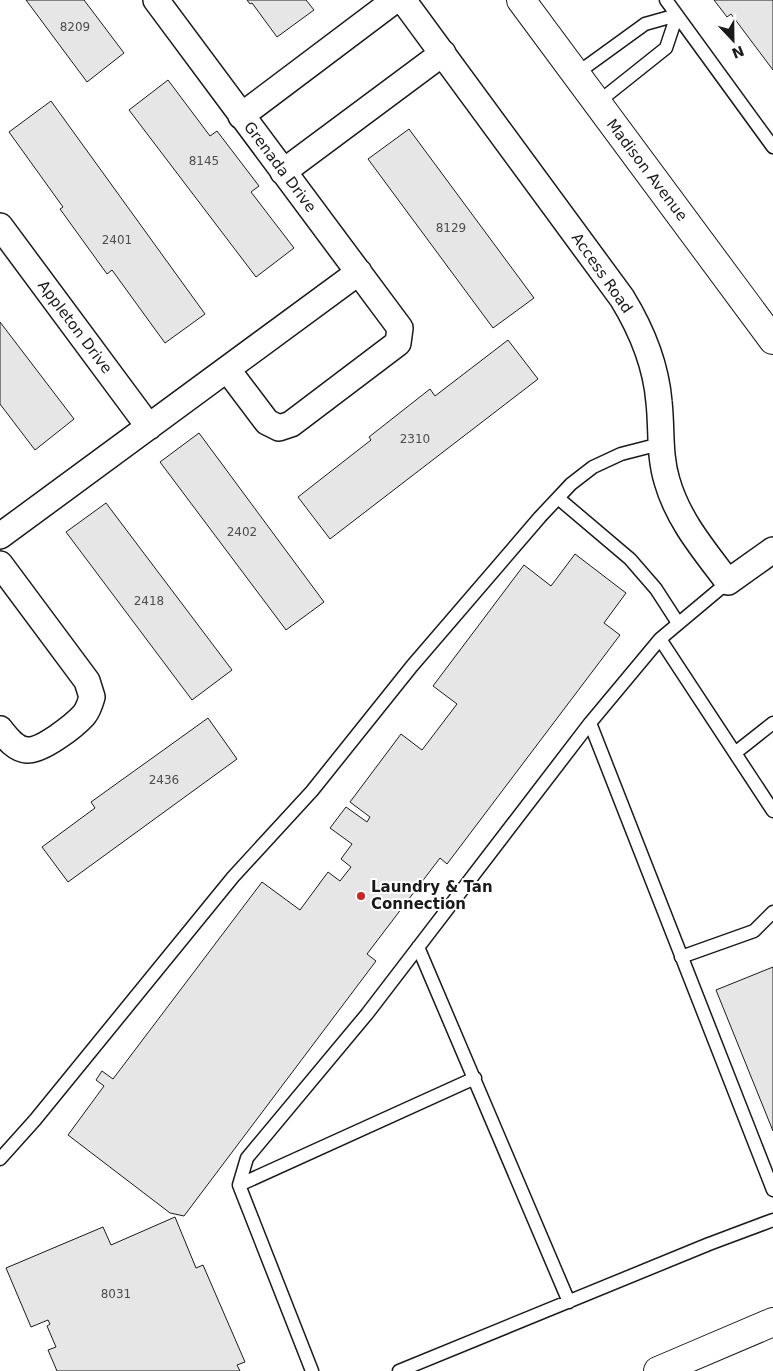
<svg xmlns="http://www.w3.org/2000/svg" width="773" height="1371" viewBox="0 0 773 1371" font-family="'DejaVu Sans',sans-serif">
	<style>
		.building { fill: #e6e6e6; stroke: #1a1a1a }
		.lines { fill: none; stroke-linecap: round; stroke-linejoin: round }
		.service-casing { stroke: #1a1a1a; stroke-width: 15 }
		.minor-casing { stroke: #1a1a1a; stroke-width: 28 }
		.secondary-casing { stroke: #1a1a1a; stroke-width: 30 }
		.service { stroke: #fff; stroke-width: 12 }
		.minor { stroke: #fff; stroke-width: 25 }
		.secondary { stroke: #fff; stroke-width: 28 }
		.poi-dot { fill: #c62828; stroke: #fff; stroke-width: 2 }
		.labels { text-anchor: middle; stroke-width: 4; stroke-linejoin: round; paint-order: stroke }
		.number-label { font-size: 12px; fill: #4d4d4d }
		.street-label { font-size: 15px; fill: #1a1a1a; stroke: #fff }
		.poi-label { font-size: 15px; font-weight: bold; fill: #1a1a1a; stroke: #fff; text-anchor: start }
	</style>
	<rect width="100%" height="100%" fill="#fff"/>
	<!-- building -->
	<path class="building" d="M 26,0 L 84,0 L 124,53 L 87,82 Z
		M 247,0 L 306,0 L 314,10 L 277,37 L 252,3 L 250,4 Z
		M 714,0 L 773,0 L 773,70 L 731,14 L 727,17 Z
		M 168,80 L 210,136 L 217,131 L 259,186 L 251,192 L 294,248 L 256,277 L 129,110 Z
		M 51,101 L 205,314 L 165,343 L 112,270 L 107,274 L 60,209 L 63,207 L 9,132 Z
		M 409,129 L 534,298 L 493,328 L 368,159 Z
		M 0,322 L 74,419 L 35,450 L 0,404 Z
		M 508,340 L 538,379 L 330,539 L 298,497 L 371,440 L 369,437 L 430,389 L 435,396 Z
		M 199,433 L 324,602 L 286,630 L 160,462 Z
		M 106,503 L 232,670 L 192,700 L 66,532 Z
		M 575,554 L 626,593 L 604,623 L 620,635 L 447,864 L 440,858 L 367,954 L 376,961 L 184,1216 L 170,1213 L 68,1135 L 104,1086 L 96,1080 L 102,1071 L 113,1079 L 262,882 L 300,910 L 328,872 L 340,881 L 351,867 L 341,859 L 352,844 L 330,828 L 346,807 L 367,822 L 370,817 L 350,802 L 401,734 L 422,750 L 457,704 L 433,686 L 524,565 L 551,586 Z
		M 208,718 L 237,759 L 68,882 L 42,847 L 95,808 L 91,802 Z
		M 773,967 L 773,1131 L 716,990 Z
		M 175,1217 L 196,1268 L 203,1265 L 245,1362 L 237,1365 L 240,1371 L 57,1371 L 48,1350 L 56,1347 L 47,1326 L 50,1324 L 48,1320 L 31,1327 L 6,1268 L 103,1227 L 111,1245 Z"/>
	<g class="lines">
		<defs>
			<path id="service" d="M 666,0 L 773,147
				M 576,74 L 645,24 L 677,15
				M 597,103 L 666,48 L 677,15
				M 558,498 L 630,559 L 656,589 L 678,623
				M 728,582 L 660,639 L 773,811
				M 660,639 L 590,723 L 773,1190
				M 735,753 L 773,723
				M 418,947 L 569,1302
				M 681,957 L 754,931 L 773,912
				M 0,1159 L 35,1120 L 233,877 L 312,791 L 412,666 L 540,517 L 571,484 L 593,467 L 621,454 L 660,444
				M 239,1185 L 475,1078
				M 312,1371 L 239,1185 L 247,1158 L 367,1014 L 590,723
				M 399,1371 L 709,1244 L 773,1220"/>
			<path id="minor" d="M 156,0 L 400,328 L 398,343 L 291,424 L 279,428 L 267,422 L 227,369
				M 403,0 L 622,298 C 641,329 656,365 659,402 C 662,429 659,455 667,481 C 678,520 704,550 728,582 L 773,550
				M 241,116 L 395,0
				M 283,172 L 443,53
				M 0,226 L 149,427
				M 0,536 L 359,272
				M 0,564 L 87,681 L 92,697 C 90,704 88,710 84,715 C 74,726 42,751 27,750 C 15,749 7,738 0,729"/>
			<path id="secondary" d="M 521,0 L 773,340
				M 658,1371 L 773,1322"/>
		</defs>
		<!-- service casing -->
		<use href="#service" class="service-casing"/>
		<!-- minor casing -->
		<use href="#minor" class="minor-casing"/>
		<!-- secondary casing -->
		<use href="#secondary" class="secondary-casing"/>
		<!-- service -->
		<use href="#service" class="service"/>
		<!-- minor -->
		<use href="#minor" class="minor"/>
		<!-- secondary -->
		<use href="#secondary" class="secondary"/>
	</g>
	<!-- markers -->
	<circle class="poi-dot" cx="361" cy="896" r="5"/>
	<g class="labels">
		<!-- number labels -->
		<g class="number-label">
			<text x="75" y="31">8209</text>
			<text x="204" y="165">8145</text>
			<text x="451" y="232">8129</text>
			<text x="117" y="244">2401</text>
			<text x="415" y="443">2310</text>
			<text x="242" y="536">2402</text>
			<text x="149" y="605">2418</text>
			<text x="164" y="784">2436</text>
			<text x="116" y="1298">8031</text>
		</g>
		<!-- street labels -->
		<g class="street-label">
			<text transform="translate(280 167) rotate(53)" y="5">Grenada Drive</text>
			<text transform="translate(647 170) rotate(53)" y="5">Madison Avenue</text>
			<text transform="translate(602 273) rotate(55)" y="5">Access Road</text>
			<text transform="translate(75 327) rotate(53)" y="5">Appleton Drive</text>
		</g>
		<!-- poi labels -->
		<g class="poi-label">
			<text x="371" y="892">Laundry &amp; Tan<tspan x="371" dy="17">Connection</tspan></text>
		</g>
	</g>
	<!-- north arrow -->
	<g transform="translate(733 40) rotate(158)" stroke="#ffffff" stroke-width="4" paint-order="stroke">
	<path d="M0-4L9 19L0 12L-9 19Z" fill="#1a1a1a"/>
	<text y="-8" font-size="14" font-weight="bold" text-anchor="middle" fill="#1a1a1a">N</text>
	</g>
</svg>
